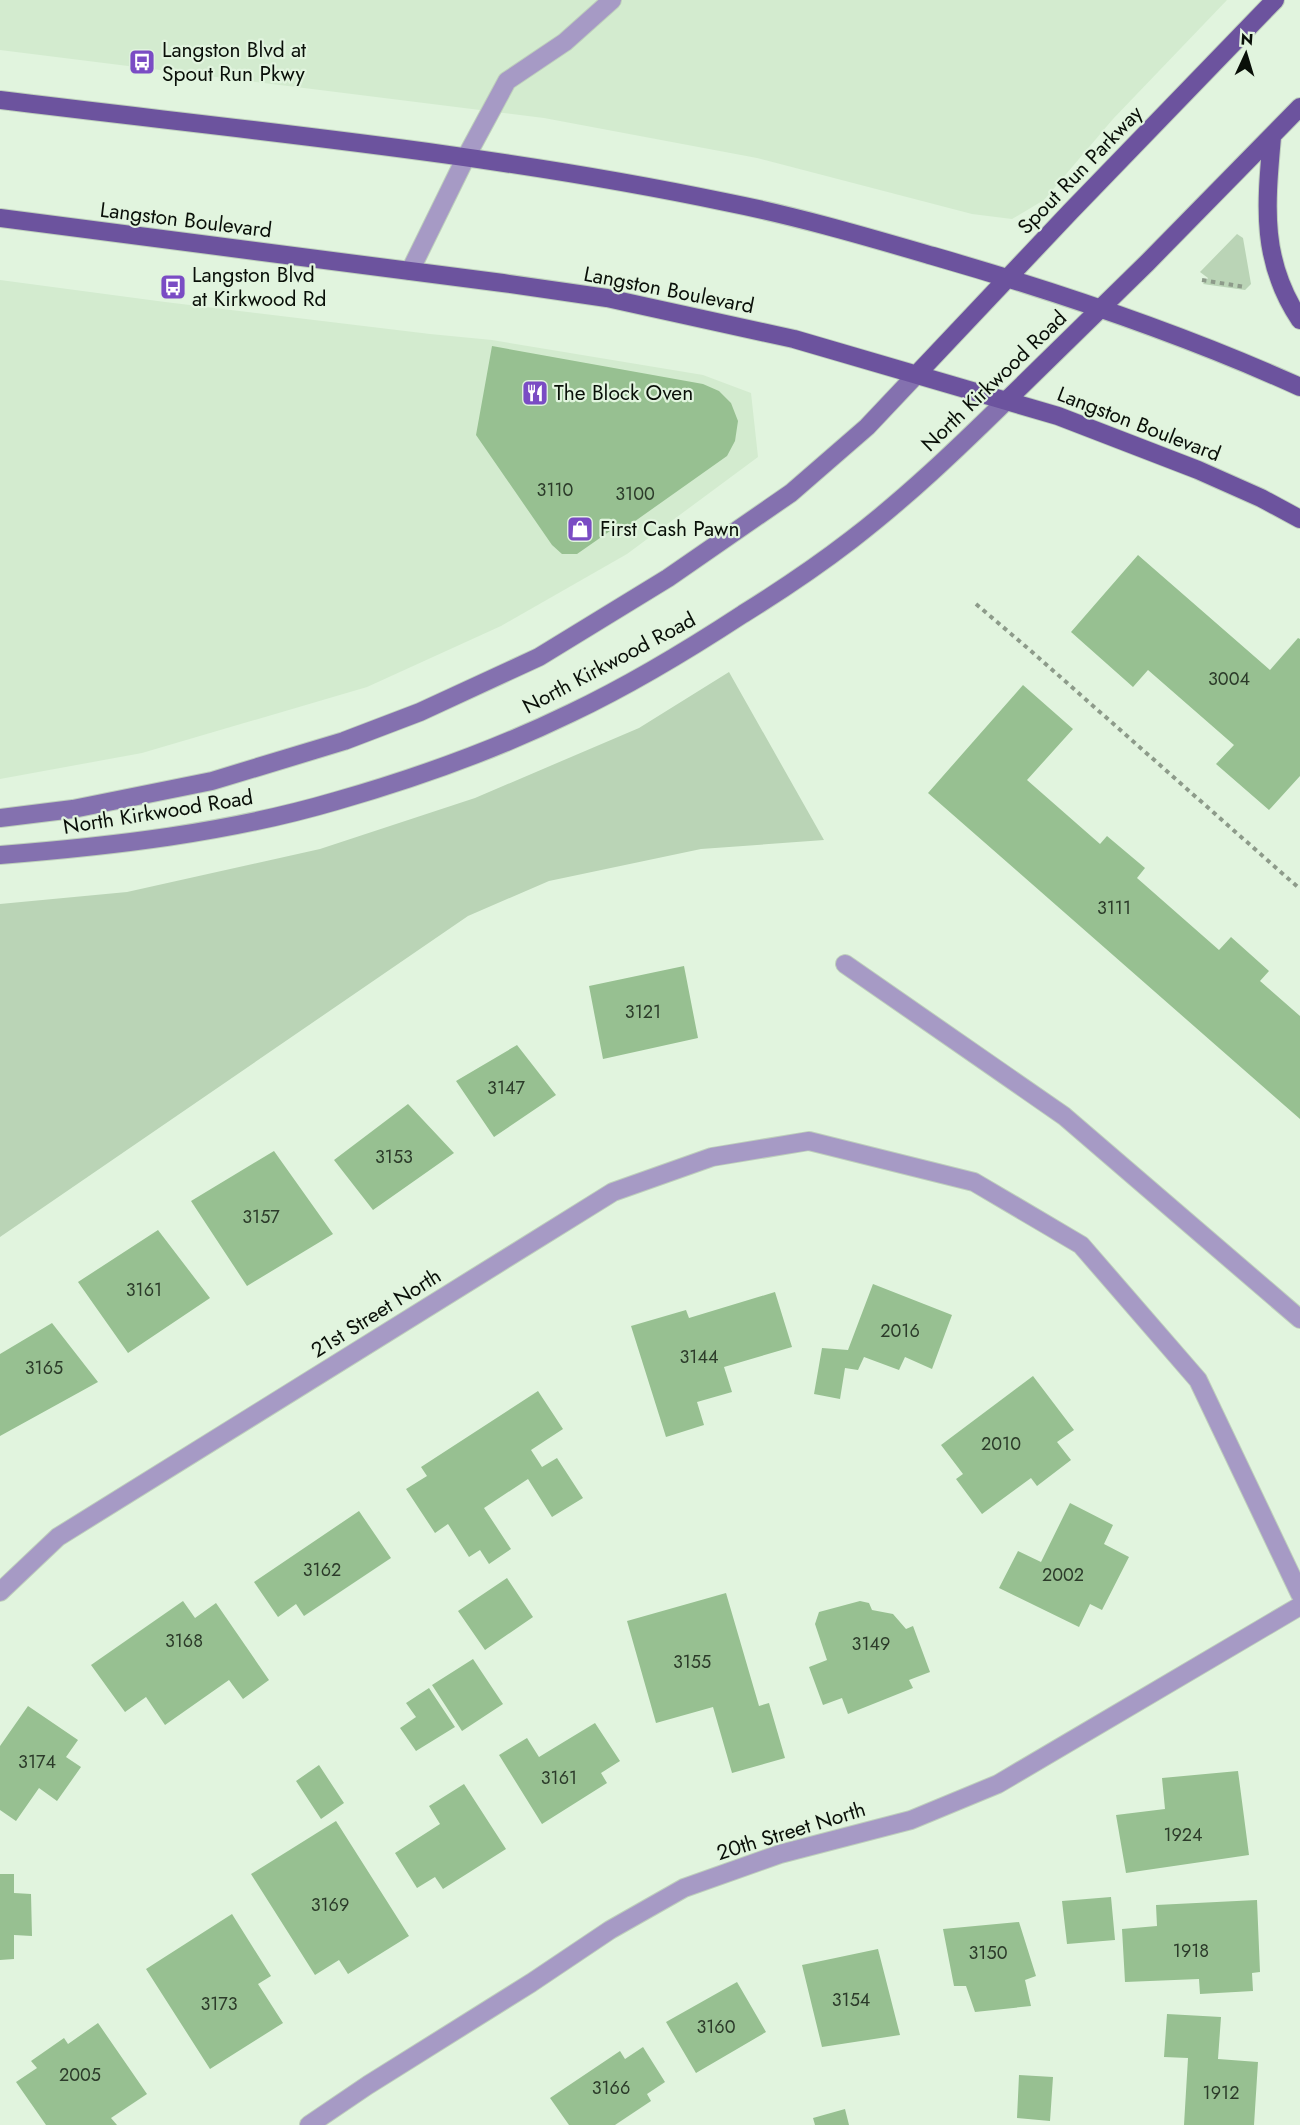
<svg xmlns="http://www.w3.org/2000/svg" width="1300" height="2125" viewBox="0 0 1300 2125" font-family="Jost,sans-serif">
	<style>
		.built { fill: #d3ebcf }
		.green { fill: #bad4b6 }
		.building { fill: #97c091 }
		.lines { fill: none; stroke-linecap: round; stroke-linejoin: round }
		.lane-casing { stroke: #becfbc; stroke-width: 20 }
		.street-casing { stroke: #becfbc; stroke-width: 20 }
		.secondary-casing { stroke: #becfbc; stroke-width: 20 }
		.primary-casing { stroke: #becfbc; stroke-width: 20 }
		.path { stroke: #8d9b8a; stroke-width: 4; stroke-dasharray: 4.5 4.5; stroke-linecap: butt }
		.lane { stroke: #a69ac5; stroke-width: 18 }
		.street { stroke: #a69ac5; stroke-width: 18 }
		.secondary { stroke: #8471af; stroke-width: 18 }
		.primary { stroke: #6c539e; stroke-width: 18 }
		.labels { text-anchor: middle; stroke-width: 4.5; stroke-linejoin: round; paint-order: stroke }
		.number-label { font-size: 18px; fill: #2c3b2a }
		.poi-label { font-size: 21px; fill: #090f08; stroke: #e1f4de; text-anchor: start }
		.street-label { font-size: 21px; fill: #090f08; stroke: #e1f4de }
	</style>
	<rect width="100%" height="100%" fill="#e1f4de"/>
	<!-- built -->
	<path class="built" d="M 0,0 L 1227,0 L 1113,119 L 1044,200 L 1012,219 L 972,214 L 757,158 L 544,118 L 0,50 Z
		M 0,280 L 165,302 L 430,334 L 492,340 L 703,375 L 751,393 L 758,457 L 627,554 L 501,626 L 367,687 L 142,753 L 0,779 Z"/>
	<!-- green -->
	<path class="green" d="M 1237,234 L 1243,238 L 1251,284 L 1245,290 L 1203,284 L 1208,278 L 1200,272 Z
		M 729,672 L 824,840 L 701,849 L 549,881 L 468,916 L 0,1237 L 0,904 L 127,892 L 320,849 L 475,798 L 639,728 Z"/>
	<!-- building -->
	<path class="building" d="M 492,346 L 703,384 L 719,391 L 731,403 L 738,421 L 735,441 L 727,456 L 614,536 L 610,531 L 577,554 L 562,554 L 552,545 L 476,435 Z
		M 1138,555 L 1270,670 L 1298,638 L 1300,639 L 1300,776 L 1269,810 L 1216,764 L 1234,745 L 1148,670 L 1133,687 L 1071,632 Z
		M 1023,685 L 1073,729 L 1027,780 L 1100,844 L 1107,836 L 1145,868 L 1137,878 L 1219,950 L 1231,937 L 1269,971 L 1260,981 L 1300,1016 L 1300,1119 L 928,793 Z
		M 684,966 L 698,1038 L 603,1059 L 589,986 Z
		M 517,1045 L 556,1095 L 494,1137 L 456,1081 Z
		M 408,1104 L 454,1153 L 373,1210 L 334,1160 Z
		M 274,1151 L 333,1234 L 247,1286 L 191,1201 Z
		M 158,1230 L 210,1298 L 128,1353 L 78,1282 Z
		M 873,1284 L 952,1315 L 932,1369 L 905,1357 L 899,1370 L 864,1357 L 858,1370 L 845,1368 L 840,1399 L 814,1394 L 822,1348 L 848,1350 Z
		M 775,1292 L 792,1347 L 724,1367 L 732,1392 L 697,1402 L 704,1425 L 666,1437 L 631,1326 L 686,1310 L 689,1318 Z
		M 52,1323 L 98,1382 L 0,1436 L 0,1354 Z
		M 1033,1376 L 1074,1430 L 1057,1442 L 1071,1460 L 1037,1486 L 1031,1478 L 982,1514 L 956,1479 L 963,1474 L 941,1445 Z
		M 538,1391 L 563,1429 L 531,1450 L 542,1467 L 557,1458 L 583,1498 L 552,1517 L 528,1479 L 484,1508 L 511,1549 L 489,1564 L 480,1550 L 469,1557 L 448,1524 L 435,1533 L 406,1489 L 427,1476 L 421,1467 Z
		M 1070,1503 L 1113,1525 L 1104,1544 L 1129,1557 L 1102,1610 L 1090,1604 L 1079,1627 L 999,1588 L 1018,1551 L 1041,1562 Z
		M 359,1511 L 391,1558 L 304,1616 L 296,1604 L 278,1617 L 254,1582 Z
		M 507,1578 L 533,1617 L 485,1650 L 458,1611 Z
		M 726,1593 L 759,1706 L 769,1703 L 785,1758 L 732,1773 L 713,1707 L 656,1723 L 627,1621 Z
		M 183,1601 L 195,1618 L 216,1603 L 269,1680 L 243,1699 L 229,1680 L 165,1725 L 146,1697 L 125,1712 L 91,1665 Z
		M 860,1601 L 869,1603 L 872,1610 L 893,1614 L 906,1629 L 913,1626 L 930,1672 L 909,1680 L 913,1688 L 848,1714 L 842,1698 L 823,1705 L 809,1667 L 827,1660 L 815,1624 L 819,1612 Z
		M 473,1659 L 503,1704 L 462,1731 L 432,1685 Z
		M 429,1688 L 455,1727 L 416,1751 L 400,1728 L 416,1717 L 406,1703 Z
		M 28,1706 L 78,1740 L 66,1757 L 81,1767 L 57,1801 L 39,1788 L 16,1821 L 0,1810 L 0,1746 Z
		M 595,1723 L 620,1761 L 601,1773 L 607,1783 L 542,1824 L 499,1755 L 527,1738 L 539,1757 Z
		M 319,1765 L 344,1803 L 321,1819 L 296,1781 Z
		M 1238,1771 L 1249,1855 L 1126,1873 L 1116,1815 L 1165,1809 L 1162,1778 Z
		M 464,1784 L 506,1849 L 443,1889 L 435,1877 L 417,1888 L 395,1853 L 440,1824 L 429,1806 Z
		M 336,1821 L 409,1936 L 348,1974 L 339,1960 L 315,1975 L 251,1874 Z
		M 0,1874 L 14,1874 L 14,1893 L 31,1894 L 32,1936 L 14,1935 L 14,1959 L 0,1960 Z
		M 1111,1897 L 1115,1940 L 1067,1944 L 1062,1901 Z
		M 1257,1900 L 1260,1972 L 1252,1973 L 1253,1991 L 1200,1994 L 1199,1979 L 1125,1982 L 1122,1929 L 1157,1926 L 1156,1905 Z
		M 232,1914 L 271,1976 L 258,1984 L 283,2023 L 210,2069 L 146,1969 Z
		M 1019,1922 L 1036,1976 L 1025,1980 L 1031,2006 L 975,2012 L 966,1986 L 954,1986 L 943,1929 Z
		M 878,1949 L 900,2035 L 822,2047 L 802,1965 Z
		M 737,1982 L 766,2032 L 696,2073 L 666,2022 Z
		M 1167,2014 L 1221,2017 L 1218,2059 L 1258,2062 L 1254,2125 L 1184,2125 L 1188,2058 L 1164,2057 Z
		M 98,2023 L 147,2094 L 111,2118 L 117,2125 L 46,2125 L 16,2082 L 37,2068 L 31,2061 L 64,2038 L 68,2044 Z
		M 643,2047 L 665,2082 L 647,2094 L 651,2101 L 615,2125 L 569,2125 L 550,2098 L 620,2051 L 625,2059 Z
		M 1019,2075 L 1053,2077 L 1050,2121 L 1017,2118 Z
		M 845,2109 L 849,2125 L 815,2125 L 813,2118 Z"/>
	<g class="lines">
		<defs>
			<path id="lane" d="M 410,271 L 466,157 L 507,81 L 565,42 L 612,0
				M 845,964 L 1064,1116 L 1300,1319"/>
			<path id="street" d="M 0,1592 L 58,1537 L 613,1192 L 712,1157 L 809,1141 L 974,1182 L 1081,1245 L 1198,1380 L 1300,1594
				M 309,2125 L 368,2085 L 531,1983 L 610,1930 L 684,1888 L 780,1854 L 911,1820 L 998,1784 L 1300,1606"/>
			<path id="secondary" d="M 0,818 L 73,809 L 212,781 L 344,741 L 420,712 L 539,657 L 668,578 L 791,493 L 867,427 L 918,373
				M 0,855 C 113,846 227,833 336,801 C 413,779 499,748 571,713 C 630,685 688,650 743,614 C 780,591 816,567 851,540 C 907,497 957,449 1007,400"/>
			<path id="primary" d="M 0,100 C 242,130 486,152 725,202 C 796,216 864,236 933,256 C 1058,292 1181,333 1300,387
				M 1272,137 C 1266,205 1260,260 1300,320
				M 0,218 L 503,283 L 607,298 L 794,339 L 1058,416 L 1198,470 L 1261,498 L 1300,519
				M 918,373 L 1070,212 L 1275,0
				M 1007,400 L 1147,263 L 1300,107"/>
		</defs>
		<!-- lane casing -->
		<use href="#lane" class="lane-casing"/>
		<!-- street casing -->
		<use href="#street" class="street-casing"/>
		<!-- secondary casing -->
		<use href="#secondary" class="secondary-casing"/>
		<!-- primary casing -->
		<use href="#primary" class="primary-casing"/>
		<!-- path -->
		<path class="path" d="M 1202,280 L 1245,287
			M 976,604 L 1031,651 L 1300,889"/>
		<!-- lane -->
		<use href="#lane" class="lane"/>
		<!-- street -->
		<use href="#street" class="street"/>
		<!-- secondary -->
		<use href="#secondary" class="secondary"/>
		<!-- primary -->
		<use href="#primary" class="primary"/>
	</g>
	<!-- icons -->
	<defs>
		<symbol id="bus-square" viewBox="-11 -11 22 22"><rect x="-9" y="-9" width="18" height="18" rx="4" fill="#7a4cc4" stroke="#e1f4de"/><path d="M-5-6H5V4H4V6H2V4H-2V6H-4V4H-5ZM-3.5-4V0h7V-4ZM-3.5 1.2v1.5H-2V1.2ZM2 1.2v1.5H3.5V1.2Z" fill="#fff"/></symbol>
		<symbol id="restaurant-square" viewBox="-11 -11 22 22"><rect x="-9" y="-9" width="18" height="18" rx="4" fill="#7a4cc4" stroke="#e1f4de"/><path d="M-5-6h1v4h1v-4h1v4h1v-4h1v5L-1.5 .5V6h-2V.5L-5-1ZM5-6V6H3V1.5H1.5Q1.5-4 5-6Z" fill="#fff"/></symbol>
		<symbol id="shop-square" viewBox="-11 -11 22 22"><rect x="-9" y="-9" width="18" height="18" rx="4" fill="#7a4cc4" stroke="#e1f4de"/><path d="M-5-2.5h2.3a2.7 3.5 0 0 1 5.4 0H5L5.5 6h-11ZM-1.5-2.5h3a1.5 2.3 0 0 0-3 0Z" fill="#fff"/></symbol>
	</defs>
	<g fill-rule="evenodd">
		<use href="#bus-square" x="127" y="47" width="30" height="30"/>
		<use href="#bus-square" x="158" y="272" width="30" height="30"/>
		<use href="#restaurant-square" x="520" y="378" width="30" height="30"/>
		<use href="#shop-square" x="565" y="514" width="30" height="30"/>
	</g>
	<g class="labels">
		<!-- number labels -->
		<g class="number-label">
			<text x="555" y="496">3110</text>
			<text x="635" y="500">3100</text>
			<text x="1229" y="685">3004</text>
			<text x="1114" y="914">3111</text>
			<text x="643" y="1018">3121</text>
			<text x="506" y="1094">3147</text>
			<text x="394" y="1163">3153</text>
			<text x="261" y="1223">3157</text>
			<text x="144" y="1296">3161</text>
			<text x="900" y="1337">2016</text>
			<text x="699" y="1363">3144</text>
			<text x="44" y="1374">3165</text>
			<text x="1001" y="1450">2010</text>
			<text x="322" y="1576">3162</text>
			<text x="1063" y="1581">2002</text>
			<text x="184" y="1647">3168</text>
			<text x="871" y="1650">3149</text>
			<text x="692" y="1668">3155</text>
			<text x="37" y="1768">3174</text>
			<text x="559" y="1784">3161</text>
			<text x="1183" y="1841">1924</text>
			<text x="330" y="1911">3169</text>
			<text x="1191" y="1957">1918</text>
			<text x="988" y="1959">3150</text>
			<text x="851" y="2006">3154</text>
			<text x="219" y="2010">3173</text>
			<text x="716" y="2033">3160</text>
			<text x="80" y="2081">2005</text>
			<text x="611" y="2094">3166</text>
			<text x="1221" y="2099">1912</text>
		</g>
		<!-- poi labels -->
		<g class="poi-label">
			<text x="162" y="57">Langston Blvd at<tspan x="162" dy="24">Spout Run Pkwy</tspan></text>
			<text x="192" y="282">Langston Blvd<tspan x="192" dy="24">at Kirkwood Rd</tspan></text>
			<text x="554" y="400">The Block Oven</text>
			<text x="600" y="536">First Cash Pawn</text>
		</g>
		<!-- street labels -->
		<g class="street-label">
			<text transform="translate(1080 170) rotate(-46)" y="7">Spout Run Parkway</text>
			<text transform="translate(186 220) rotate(7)" y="7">Langston Boulevard</text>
			<text transform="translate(669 290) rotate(11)" y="7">Langston Boulevard</text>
			<text transform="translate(994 381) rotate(-44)" y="7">North Kirkwood Road</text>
			<text transform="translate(1139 424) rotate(21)" y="7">Langston Boulevard</text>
			<text transform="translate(609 663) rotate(-28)" y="7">North Kirkwood Road</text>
			<text transform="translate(158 812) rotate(-9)" y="7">North Kirkwood Road</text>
			<text transform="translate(376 1313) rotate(-32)" y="7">21st Street North</text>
			<text transform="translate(791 1831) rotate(-17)" y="7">20th Street North</text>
		</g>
	</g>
	<!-- north arrow -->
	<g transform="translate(1246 54) rotate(4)" stroke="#e1f4de" stroke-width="4.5" paint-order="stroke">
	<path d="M0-4.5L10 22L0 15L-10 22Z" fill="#090f08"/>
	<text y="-9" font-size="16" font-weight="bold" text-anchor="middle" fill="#090f08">N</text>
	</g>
</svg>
